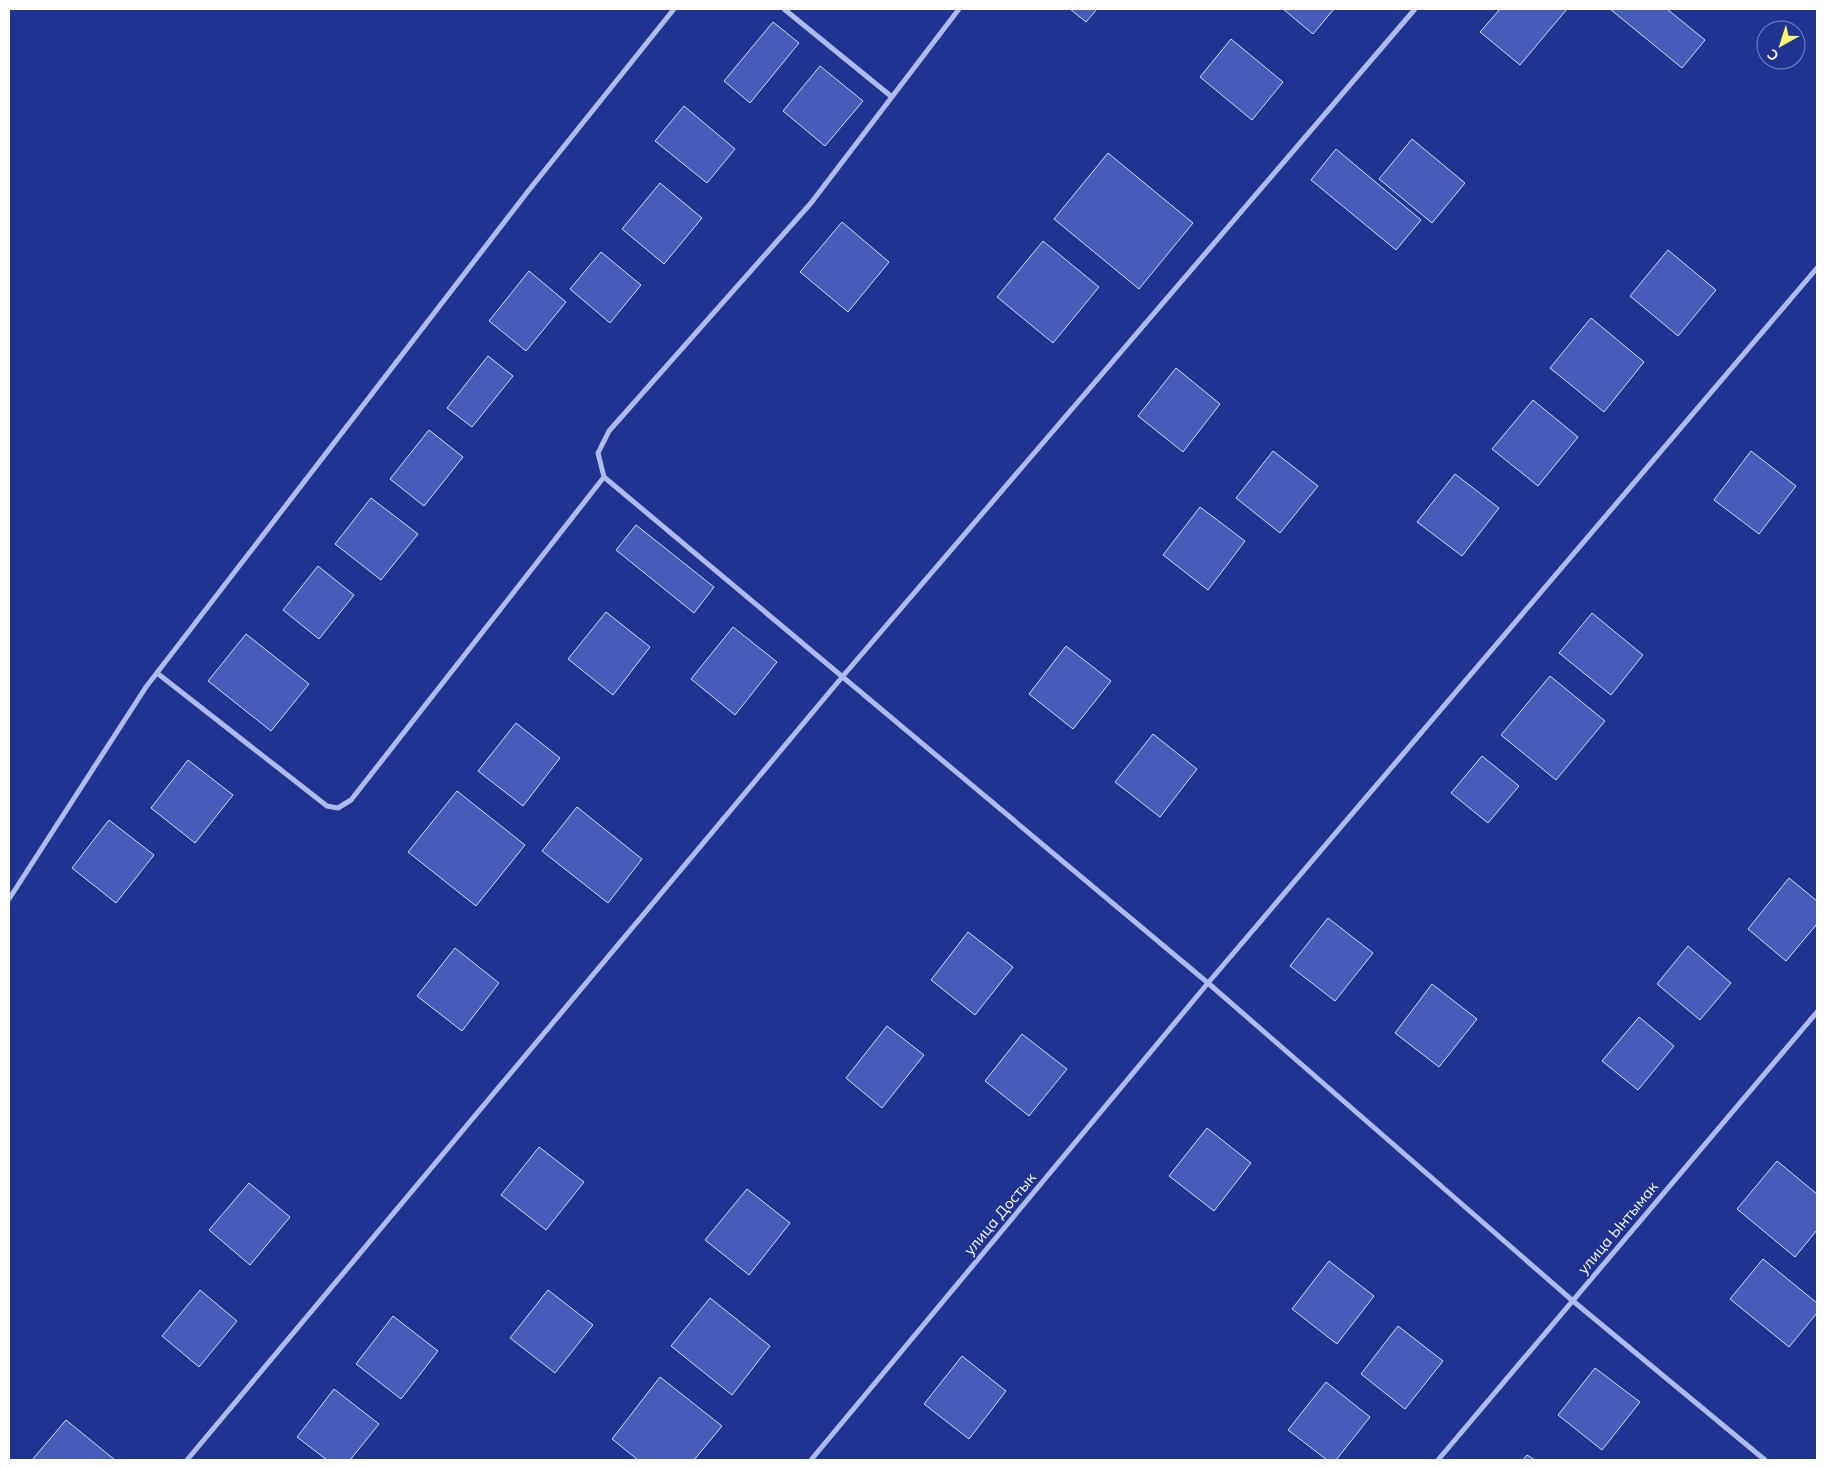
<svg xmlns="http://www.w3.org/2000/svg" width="1826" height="1469" viewBox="0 0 1826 1469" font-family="Mulish,sans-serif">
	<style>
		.building { fill: #475cb9; stroke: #d5dcfa }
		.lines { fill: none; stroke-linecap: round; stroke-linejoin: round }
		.street { stroke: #b0bbed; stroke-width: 5 }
		.labels { text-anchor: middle; stroke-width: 4; stroke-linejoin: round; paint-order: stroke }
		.street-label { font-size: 15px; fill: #fff; stroke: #1f3391 }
	</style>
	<rect width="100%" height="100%" fill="#1f3391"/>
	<!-- building -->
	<path class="building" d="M 1070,9 L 1097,9 L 1086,22 Z
		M 1283,9 L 1334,9 L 1313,34 Z
		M 1500,9 L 1567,9 L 1520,65 L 1480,32 Z
		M 1610,9 L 1667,9 L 1705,40 L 1682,68 Z
		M 773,22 L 799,43 L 750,103 L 724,81 Z
		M 1231,39 L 1283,82 L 1252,120 L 1200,77 Z
		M 820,66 L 863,101 L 825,146 L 783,111 Z
		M 684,106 L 735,149 L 707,183 L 655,141 Z
		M 1412,139 L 1465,183 L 1432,223 L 1379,179 Z
		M 1336,149 L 1421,220 L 1396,250 L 1311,180 Z
		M 1108,153 L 1193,223 L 1139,289 L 1054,219 Z
		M 660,183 L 702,218 L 664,264 L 622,229 Z
		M 842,222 L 889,262 L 848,312 L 800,272 Z
		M 1043,241 L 1099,287 L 1053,343 L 997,297 Z
		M 1668,250 L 1716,290 L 1678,336 L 1630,296 Z
		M 601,252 L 641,285 L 610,323 L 570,289 Z
		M 529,271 L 566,302 L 526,351 L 489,321 Z
		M 1591,318 L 1644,362 L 1604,412 L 1550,368 Z
		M 488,356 L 513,376 L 472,427 L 447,408 Z
		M 1176,368 L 1220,404 L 1183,452 L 1138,416 Z
		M 1533,400 L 1578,437 L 1538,486 L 1492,449 Z
		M 429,430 L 463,457 L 424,506 L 390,479 Z
		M 1273,451 L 1318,486 L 1280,533 L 1236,498 Z
		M 1751,451 L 1796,486 L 1759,534 L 1714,500 Z
		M 1455,474 L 1499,508 L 1462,556 L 1417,522 Z
		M 371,498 L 418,534 L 381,580 L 335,544 Z
		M 1200,507 L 1245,541 L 1208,590 L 1163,555 Z
		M 636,525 L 714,587 L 694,613 L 616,550 Z
		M 318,566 L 354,595 L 319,639 L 283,610 Z
		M 606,612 L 650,647 L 613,695 L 568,659 Z
		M 1592,613 L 1643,655 L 1611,695 L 1559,653 Z
		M 733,627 L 777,662 L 735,715 L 691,679 Z
		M 246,634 L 309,684 L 271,731 L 208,681 Z
		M 1066,646 L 1111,681 L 1073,729 L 1029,694 Z
		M 1550,676 L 1605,721 L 1556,780 L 1501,735 Z
		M 516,723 L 560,758 L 523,806 L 478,771 Z
		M 1153,734 L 1197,769 L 1160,817 L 1115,782 Z
		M 1482,756 L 1519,786 L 1488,823 L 1451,793 Z
		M 188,760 L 233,795 L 195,843 L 151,808 Z
		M 457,791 L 525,845 L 476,906 L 408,852 Z
		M 577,807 L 642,859 L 608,903 L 542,851 Z
		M 109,820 L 154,855 L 116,903 L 72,868 Z
		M 1789,878 L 1817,901 L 1817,924 L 1786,961 L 1748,929 Z
		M 1328,918 L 1373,953 L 1335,1001 L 1290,966 Z
		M 968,932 L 1013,967 L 975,1015 L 931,980 Z
		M 1688,946 L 1731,983 L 1700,1020 L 1657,984 Z
		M 455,948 L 499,983 L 462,1031 L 417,996 Z
		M 1432,984 L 1477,1019 L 1439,1067 L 1395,1033 Z
		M 1639,1017 L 1674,1046 L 1638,1090 L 1602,1061 Z
		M 887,1026 L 924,1055 L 882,1108 L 846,1078 Z
		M 1022,1034 L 1067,1069 L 1029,1116 L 985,1081 Z
		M 1207,1128 L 1251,1163 L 1214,1211 L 1169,1176 Z
		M 539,1147 L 584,1182 L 546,1230 L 501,1195 Z
		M 1777,1161 L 1817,1194 L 1817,1230 L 1795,1257 L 1737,1209 Z
		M 249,1183 L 290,1217 L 250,1265 L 209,1230 Z
		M 747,1189 L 790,1223 L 749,1275 L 705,1240 Z
		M 1763,1259 L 1817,1303 L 1817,1313 L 1789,1347 L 1730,1299 Z
		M 1329,1261 L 1374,1296 L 1337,1344 L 1292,1309 Z
		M 200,1290 L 237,1321 L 199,1367 L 162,1336 Z
		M 548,1290 L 593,1325 L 555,1373 L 510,1338 Z
		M 710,1298 L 770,1346 L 732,1395 L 671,1346 Z
		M 393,1316 L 438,1351 L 401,1399 L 356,1364 Z
		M 1398,1326 L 1443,1361 L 1405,1409 L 1361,1374 Z
		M 962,1356 L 1006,1391 L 969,1439 L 924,1404 Z
		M 1595,1368 L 1640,1402 L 1602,1450 L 1558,1415 Z
		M 660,1377 L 722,1426 L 694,1460 L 638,1460 L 612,1439 Z
		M 1326,1382 L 1370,1417 L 1336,1460 L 1327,1460 L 1288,1430 Z
		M 334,1389 L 379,1424 L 350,1460 L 327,1460 L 297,1437 Z
		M 66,1420 L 115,1460 L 32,1460 Z
		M 1527,1455 L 1535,1460 L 1523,1460 Z"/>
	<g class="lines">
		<!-- street -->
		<path class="street" d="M 784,9 L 892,97
			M 959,9 L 811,203 L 609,431 L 598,453 L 604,477 L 1208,983 L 1573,1301 L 1765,1460
			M 157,673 L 327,806 L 338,808 L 351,800 L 604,477
			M 9,899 L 146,687 L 529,190 L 674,9
			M 187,1460 L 843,676 L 1415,9
			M 811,1460 L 1208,983 L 1817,268
			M 1438,1460 L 1817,1012"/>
	</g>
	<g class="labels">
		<!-- street labels -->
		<g class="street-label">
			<text transform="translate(1000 1214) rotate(-50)" y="5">улица Достык</text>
			<text transform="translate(1618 1228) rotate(-50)" y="5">улица Ынтымак</text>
		</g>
	</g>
	<!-- border -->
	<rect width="1826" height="1469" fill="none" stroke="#ffffff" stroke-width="20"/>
	<!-- north arrow -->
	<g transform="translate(1781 45) rotate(219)"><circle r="24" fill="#1f3391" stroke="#7985bd"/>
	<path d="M0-4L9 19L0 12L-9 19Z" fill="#fbf870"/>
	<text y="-8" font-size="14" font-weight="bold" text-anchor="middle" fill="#ffffff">С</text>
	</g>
</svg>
